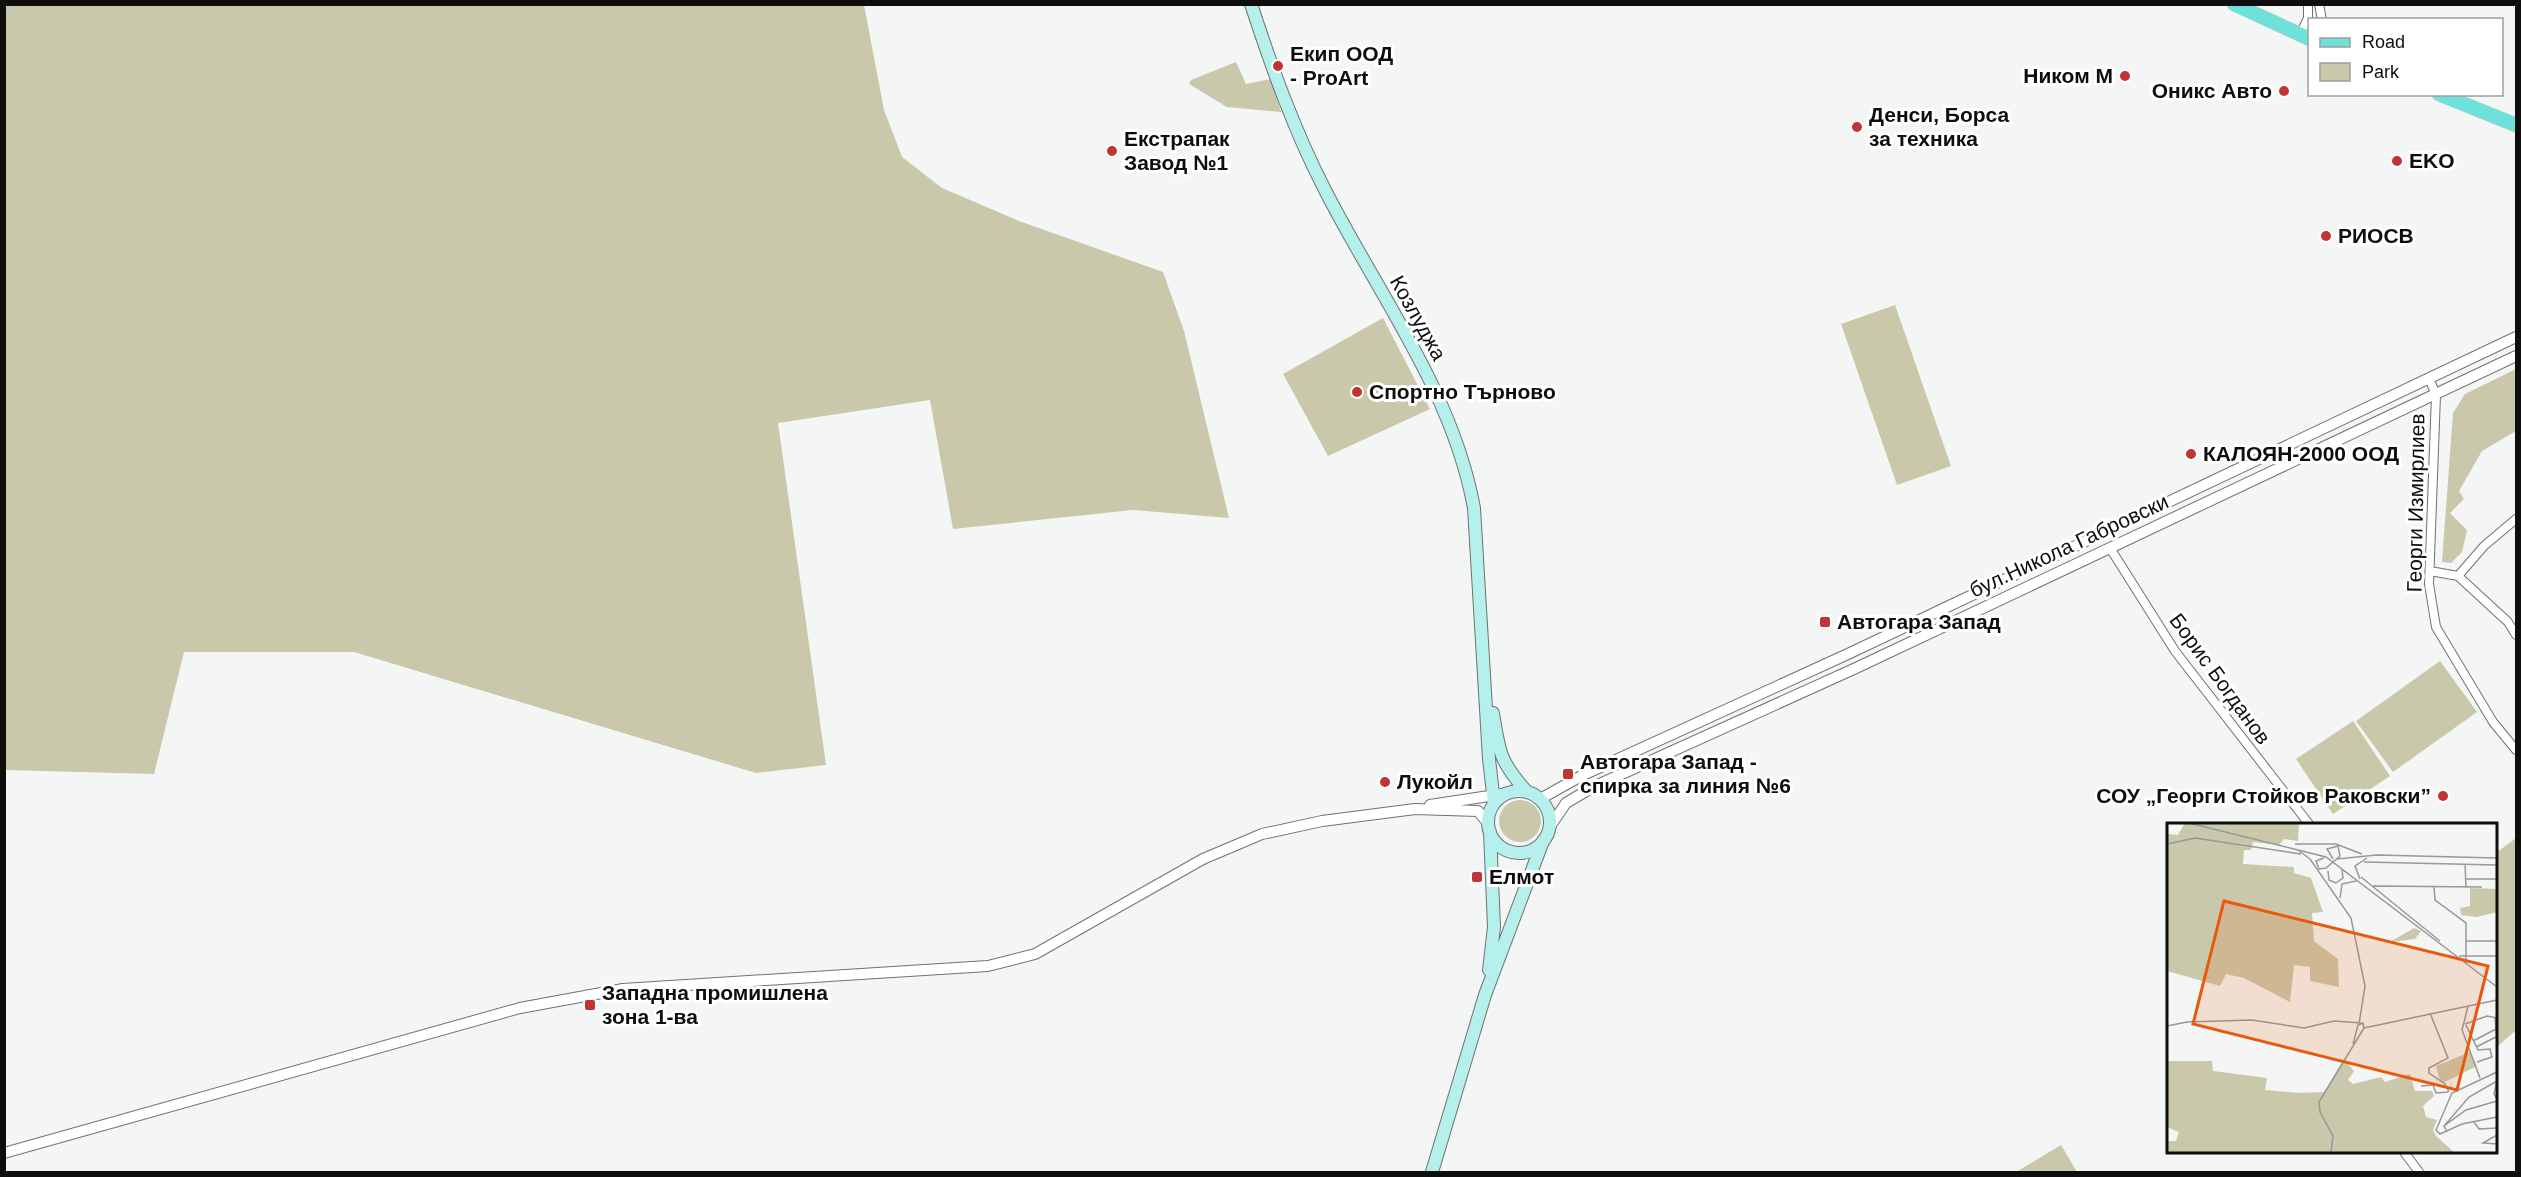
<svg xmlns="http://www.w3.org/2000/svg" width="2521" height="1177" viewBox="0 0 2521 1177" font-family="Arial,sans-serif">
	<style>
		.green { fill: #c9c8aa }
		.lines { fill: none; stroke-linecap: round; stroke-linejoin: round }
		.minor-casing { stroke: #6f7270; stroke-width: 10 }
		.tertiary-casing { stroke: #6f7270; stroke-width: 12 }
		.secondary-casing { stroke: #6f7270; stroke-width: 14 }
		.primary-casing { stroke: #cfcfcf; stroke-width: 15 }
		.minor { stroke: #fff; stroke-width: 8 }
		.tertiary { stroke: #fff; stroke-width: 10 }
		.secondary { stroke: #b6f0ed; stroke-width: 12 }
		.primary { stroke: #6ee1db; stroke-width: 14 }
		.poi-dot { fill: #c23335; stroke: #fff; stroke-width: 2 }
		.labels { text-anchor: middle; stroke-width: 6; stroke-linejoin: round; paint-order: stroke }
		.poi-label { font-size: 21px; font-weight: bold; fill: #0d0e0d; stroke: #fff; text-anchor: start }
		.street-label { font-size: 21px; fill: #0d0e0d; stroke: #fff }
		.inset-road { fill: none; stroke: #979998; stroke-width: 1.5 }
		.view { fill: #e8590c; fill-opacity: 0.15; stroke: #e8590c; stroke-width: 3 }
		.inset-edge { fill: none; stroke: #0d0e0d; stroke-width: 3 }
	</style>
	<rect width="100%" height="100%" fill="#f3f6f4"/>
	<!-- green -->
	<path class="green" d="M 5,4 L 864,5 L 884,110 L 902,157 L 942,188 L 1019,221 L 1163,272 L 1184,331 L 1229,518 L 1133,510 L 953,529 L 930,400 L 778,423 L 826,765 L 756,773 L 354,652 L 184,652 L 154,774 L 5,770 Z
		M 1236,62 L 1246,84 L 1271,79 L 1281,112 L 1227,107 L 1189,84 L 1191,80 Z
		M 1895,305 L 1951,466 L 1897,485 L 1841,324 Z
		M 1383,318 L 1430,409 L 1328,456 L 1283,374 Z
		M 2516,369 L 2516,431 L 2482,451 L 2459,491 L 2464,499 L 2450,513 L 2467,530 L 2462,552 L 2451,563 L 2442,562 L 2453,413 L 2465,394 Z
		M 2440,661 L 2477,712 L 2393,772 L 2356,721 Z
		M 2353,721 L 2390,776 L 2333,814 L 2296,759 Z
		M1499 821a21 21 0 1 1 42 0a21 21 0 1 1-42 0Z
		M 2516,838 L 2516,1030 L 2496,1048 L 2496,853 Z
		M 2061,1145 L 2077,1172 L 2016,1172 Z"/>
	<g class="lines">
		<defs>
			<path id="minor" d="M 2319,4 L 2322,20
				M 2300,35 L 2308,18 L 2308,4
				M 2429,378 L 2436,395 L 2429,584 L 2436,627 L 2493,722 L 2516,750
				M 2110,548 L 2175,651 L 2309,824
				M 2430,571 L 2458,576 L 2484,546 L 2516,519
				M 2458,576 L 2508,622 L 2516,635
				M 2404,1152 L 2419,1172"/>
			<path id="tertiary" d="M 1540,799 L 1583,775 L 1850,653 L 2516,337
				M 1430,805 L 1509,793
				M 1549,828 L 1566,803 L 1593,787 L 1856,668 L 2516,356
				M 4,1153 L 520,1008 L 623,989 L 988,966 L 1035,954 L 1203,859 L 1262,834 L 1322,821 L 1415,809 L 1478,811 L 1488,823"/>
			<path id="secondary" d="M 1251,4 C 1272,68 1294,130 1325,190 C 1378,294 1453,392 1474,508 L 1489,759 L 1494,802
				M 1493,713 C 1499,752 1500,762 1527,792
				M1488 822a31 31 0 1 1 62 0a31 31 0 1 1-62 0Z
				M 1489,970 L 1494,927 L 1490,832
				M 1432,1172 L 1485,995 L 1543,841"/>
			<path id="primary" d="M 2234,4 L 2310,39
				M 2439,94 L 2516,125"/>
		</defs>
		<!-- minor casing -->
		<use href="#minor" class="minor-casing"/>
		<!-- tertiary casing -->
		<use href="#tertiary" class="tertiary-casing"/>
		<!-- secondary casing -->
		<use href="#secondary" class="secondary-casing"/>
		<!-- primary casing -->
		<use href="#primary" class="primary-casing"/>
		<!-- minor -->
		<use href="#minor" class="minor"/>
		<!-- tertiary -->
		<use href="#tertiary" class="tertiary"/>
		<!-- secondary -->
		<use href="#secondary" class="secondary"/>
		<!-- primary -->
		<use href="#primary" class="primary"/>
	</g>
	<!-- markers -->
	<g class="poi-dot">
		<circle cx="1278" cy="66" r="6"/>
		<circle cx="2125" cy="76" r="6"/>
		<circle cx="2284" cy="91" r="6"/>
		<circle cx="1857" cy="127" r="6"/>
		<circle cx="1112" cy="151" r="6"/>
		<circle cx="2397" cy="161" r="6"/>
		<circle cx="2326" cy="236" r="6"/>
		<circle cx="1357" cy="392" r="6"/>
		<circle cx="2191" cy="454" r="6"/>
		<rect x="1819" y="616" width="12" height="12" rx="3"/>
		<rect x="1562" y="768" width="12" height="12" rx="3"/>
		<circle cx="1385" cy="782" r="6"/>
		<circle cx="2443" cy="796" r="6"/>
		<rect x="1471" y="871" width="12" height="12" rx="3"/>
		<rect x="584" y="999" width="12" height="12" rx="3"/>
	</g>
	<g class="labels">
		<!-- poi labels -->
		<g class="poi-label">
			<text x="1290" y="61">Екип ООД<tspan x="1290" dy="24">- ProArt</tspan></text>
			<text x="2113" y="83" text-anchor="end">Ником М</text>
			<text x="2272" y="98" text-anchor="end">Оникс Авто</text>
			<text x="1869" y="122">Денси, Борса<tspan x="1869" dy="24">за техника</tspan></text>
			<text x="1124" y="146">Екстрапак<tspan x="1124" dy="24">Завод №1</tspan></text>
			<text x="2409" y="168">EKO</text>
			<text x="2338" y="243">РИОСВ</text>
			<text x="1369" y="399">Спортно Търново</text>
			<text x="2203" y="461">КАЛОЯН-2000 ООД</text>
			<text x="1837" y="629">Автогара Запад</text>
			<text x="1580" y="769">Автогара Запад -<tspan x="1580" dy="24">спирка за линия №6</tspan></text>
			<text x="1397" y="789">Лукойл</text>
			<text x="2431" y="803" text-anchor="end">СОУ „Георги Стойков Раковски”</text>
			<text x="1489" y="884">Елмот</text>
			<text x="602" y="1000">Западна промишлена<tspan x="602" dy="24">зона 1-ва</tspan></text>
		</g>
		<!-- street labels -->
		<g class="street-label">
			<text transform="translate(1418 318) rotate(61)" y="7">Козлуджа</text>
			<text transform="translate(2416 503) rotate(-89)" y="7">Георги Измирлиев</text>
			<text transform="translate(2069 546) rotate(-25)" y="7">бул.Никола Габровски</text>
			<text transform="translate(2220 679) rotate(54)" y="7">Борис Богданов</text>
		</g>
	</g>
	<!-- overview -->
	<g transform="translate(2167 823)">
		<rect width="330" height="330" fill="#f3f6f4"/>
		<path d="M 18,0 L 132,0 L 131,18 L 117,16 L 112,22 L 86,19 L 84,27 L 77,27 L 76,41 L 127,44 L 127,50 L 144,55 L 156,89 L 145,90 L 147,118 L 171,136 L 172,164 L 143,158 L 143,144 L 127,142 L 123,179 L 77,155 L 59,151 L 53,163 L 0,148 L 0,11 L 11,12 ZM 303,65 L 330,66 L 330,89 L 310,94 L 294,92 L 293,85 L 303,83 ZM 247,105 L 254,108 L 248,116 L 223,119 ZM 303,229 L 310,243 L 278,259 L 273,258 L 269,243 ZM 177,236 L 187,248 L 181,257 L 186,261 L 214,254 L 218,259 L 243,251 L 248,268 L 265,268 L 267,273 L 256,283 L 259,294 L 270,297 L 266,307 L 269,313 L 288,330 L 0,330 L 0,318 L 9,318 L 12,309 L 0,304 L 0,238 L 45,238 L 46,248 L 100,255 L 98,267 L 132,270 L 157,269 Z" fill="#c9c8aa"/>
		<path class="inset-road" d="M 22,0 L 159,34 L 330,164M 0,21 L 28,15 L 134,31M 128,21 L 169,21 L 195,31M 131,27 L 143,36 L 184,95 L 198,163 L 192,201M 157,35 L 149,38 L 152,46 L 159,45 L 173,33 L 171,23 L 160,26 L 166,36M 170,36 L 210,32 L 330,35M 197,39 L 330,42M 298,41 L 299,64M 161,48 L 162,57 L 169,60 L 176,55 L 175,47M 194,54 L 273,118M 193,56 L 188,43 L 200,35M 299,56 L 330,56M 206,63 L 315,64M 267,64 L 268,77 L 299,100 L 299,141M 173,75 L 175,61 L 189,58M 299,118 L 330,118M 292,133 L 330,133M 301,183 L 295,207 L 313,255M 263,190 L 281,235 L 262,245 L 262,250 L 278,261 L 282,269M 328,195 L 330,218M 298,201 L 320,193 L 330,195M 299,202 L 311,227 L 323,226 L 325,234 L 310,239M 0,203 L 20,199 L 85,197 L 137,205 L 167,198 L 194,200M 197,205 L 330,177M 306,218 L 329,206M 309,224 L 329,214M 330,249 L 285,270 L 269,307 L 273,311 L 295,301 L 330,294M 330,258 L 327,271 L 330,276M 254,263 L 266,262 L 269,270 L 281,269M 307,299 L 312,306 L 330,305M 277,303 L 302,274 L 330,258M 280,309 L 277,303 L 299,287 L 330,278M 330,312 L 316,320 L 330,321M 164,330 L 166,313 L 153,289 L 152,279 L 197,205 L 196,200 L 191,202 L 186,221"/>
		<path class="view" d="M 57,78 L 321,143 L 290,267 L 26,201 Z"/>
		<rect width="330" height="330" class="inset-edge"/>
	</g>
	<!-- border -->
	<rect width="2521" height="1177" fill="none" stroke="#0d0e0d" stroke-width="12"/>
	<!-- legend -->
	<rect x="2308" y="18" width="195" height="78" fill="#ffffff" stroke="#9e9f9e" stroke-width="1.5"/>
	<rect x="2320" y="38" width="30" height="9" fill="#6ee1db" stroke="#9e9f9e" stroke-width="1.5"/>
	<text x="2362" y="48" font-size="18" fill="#0d0e0d">Road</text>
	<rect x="2320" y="63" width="30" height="18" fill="#c9c8aa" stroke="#9e9f9e" stroke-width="1.5"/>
	<text x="2362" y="78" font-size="18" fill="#0d0e0d">Park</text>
</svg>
